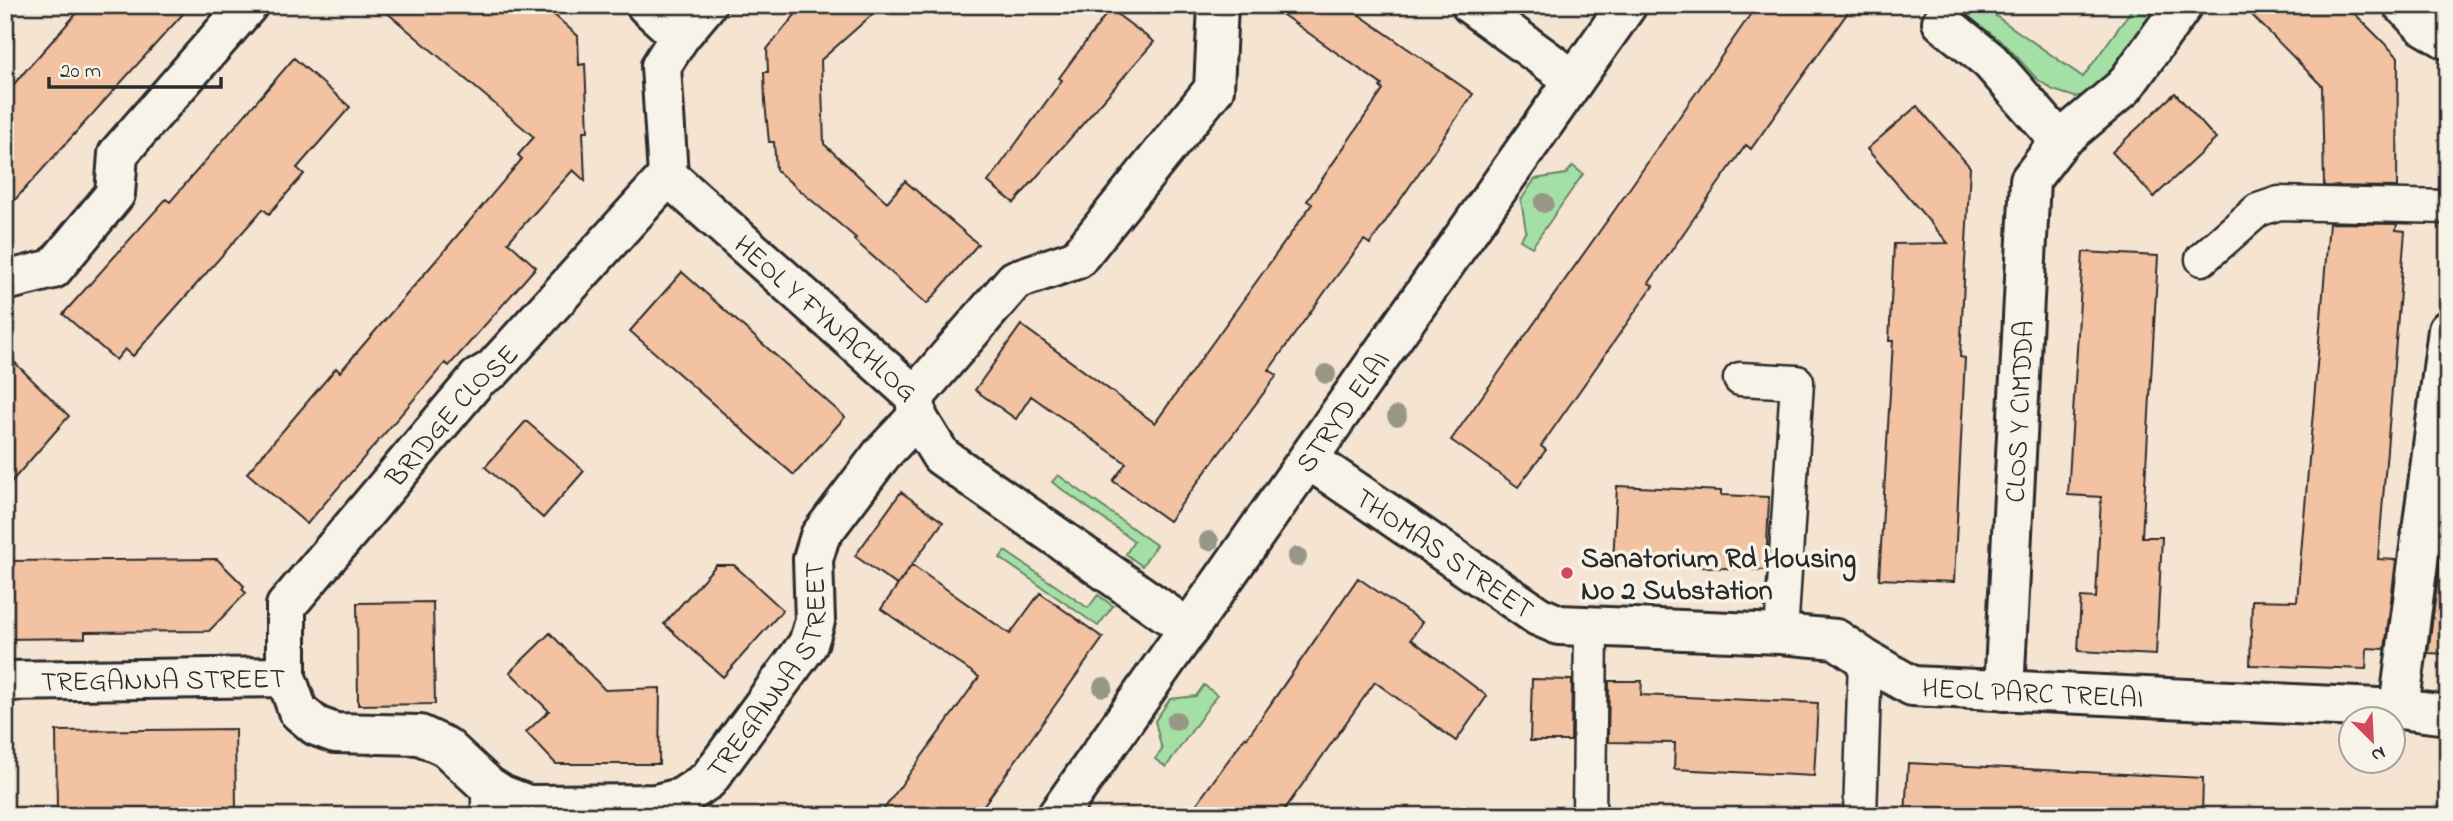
<svg xmlns="http://www.w3.org/2000/svg" width="2453" height="821" viewBox="0 0 2453 821" font-family="'Indie Flower',sans-serif">
	<style>
		.green { fill: #a4e0a6; stroke: #688668; stroke-width: 2 }
		.building { fill: #f2c2a2; stroke: #2b2b2b; stroke-width: 2 }
		.lines { fill: none; stroke-linecap: round; stroke-linejoin: round }
		.service-casing { stroke: #2b2b2b; stroke-width: 37 }
		.minor-casing { stroke: #2b2b2b; stroke-width: 44 }
		.service { stroke: #f7f3e8; stroke-width: 32 }
		.minor { stroke: #f7f3e8; stroke-width: 38 }
		.tree { fill: #979788 }
		.poi-dot { fill: #d1495b; stroke: #f7f3e8; stroke-width: 2.5 }
		.labels { text-anchor: middle; stroke-width: 7; stroke-linejoin: round; paint-order: stroke }
		.street-label { font-size: 28px; fill: #2b2b2b; stroke: #f7f3e8 }
		.poi-label { font-size: 28px; font-weight: bold; fill: #2b2b2b; stroke: #f7f3e8; text-anchor: start }
	</style>
	<rect width="100%" height="100%" fill="#f6e4d3"/>
	<filter id="ink" filterUnits="userSpaceOnUse"><feTurbulence type="fractalNoise" baseFrequency=".0143" numOctaves="2"/><feDisplacementMap in="SourceGraphic" scale="14" xChannelSelector="R" yChannelSelector="G"/><feConvolveMatrix kernelMatrix="1 2 1 2 8 2 1 2 1" color-interpolation-filters="sRGB"/></filter>
	<g filter="url(#ink)">
		<!-- green -->
		<path class="green" d="M 1954,5 L 1980,5 L 2083,77 L 2135,5 L 2161,5 L 2096,92 L 2075,97 L 2053,90 L 2037,79 L 2008,47 Z
			M 1573,166 L 1583,174 L 1532,247 L 1520,240 L 1526,231 L 1521,200 L 1535,179 L 1566,174 Z
			M 1058,475 L 1156,545 L 1142,566 L 1126,554 L 1134,541 L 1052,482 Z
			M 1005,551 L 1088,608 L 1098,595 L 1113,606 L 1098,626 L 1000,558 Z
			M 1204,685 L 1217,695 L 1166,767 L 1155,759 L 1162,750 L 1155,721 L 1170,699 L 1196,696 Z"/>
		<!-- building -->
		<path class="building" d="M 84,5 L 191,5 L 5,211 L 5,94 Z
			M 378,5 L 543,5 L 578,36 L 579,65 L 585,64 L 588,131 L 583,131 L 585,181 L 573,170 L 508,242 L 536,267 L 449,366 L 445,363 L 307,524 L 247,473 L 336,368 L 340,372 L 445,250 L 522,159 L 518,155 L 534,137 Z
			M 803,5 L 883,5 L 821,60 L 824,144 L 887,202 L 905,181 L 978,244 L 927,304 L 854,240 L 856,238 L 776,170 L 774,142 L 769,142 L 765,102 L 764,72 L 768,72 L 767,49 Z
			M 1269,5 L 1345,5 L 1473,94 L 1370,244 L 1364,240 L 1327,289 L 1269,370 L 1277,375 L 1169,521 L 1113,481 L 1126,463 L 1031,396 L 1016,419 L 975,390 L 1021,325 L 1155,423 L 1312,204 L 1307,201 L 1383,90 L 1380,87 L 1382,85 Z
			M 1757,5 L 1853,5 L 1751,149 L 1746,145 L 1694,218 L 1649,283 L 1653,286 L 1541,446 L 1546,450 L 1518,487 L 1451,440 L 1614,211 Z
			M 2242,5 L 2346,5 L 2398,57 L 2397,187 L 2324,186 L 2322,86 Z
			M 1110,9 L 1154,42 L 1014,203 L 988,182 L 1062,80 L 1059,78 Z
			M 294,58 L 350,107 L 297,168 L 304,174 L 269,214 L 263,209 L 133,356 L 125,349 L 116,360 L 63,314 L 166,199 L 170,202 Z
			M 2175,93 L 2216,139 L 2154,197 L 2112,152 Z
			M 1917,106 L 1970,167 L 1960,357 L 1965,358 L 1954,582 L 1879,579 L 1893,341 L 1889,341 L 1894,244 L 1948,243 L 1867,149 Z
			M 2329,223 L 2397,224 L 2396,230 L 2405,231 L 2378,559 L 2396,560 L 2385,649 L 2367,648 L 2366,669 L 2250,665 L 2252,600 L 2297,601 Z
			M 2083,252 L 2158,256 L 2142,537 L 2162,537 L 2156,655 L 2078,651 L 2081,597 L 2096,598 L 2101,497 L 2068,495 Z
			M 682,272 L 845,417 L 794,475 L 630,331 Z
			M 5,353 L 69,416 L 5,489 Z
			M 526,421 L 584,471 L 543,518 L 485,467 Z
			M 1617,486 L 1721,491 L 1721,495 L 1769,497 L 1766,570 L 1613,563 Z
			M 901,492 L 943,522 L 897,585 L 855,556 Z
			M 217,559 L 244,586 L 242,589 L 246,593 L 209,631 L 85,632 L 85,638 L 5,639 L 5,561 Z
			M 2440,563 L 2448,563 L 2448,654 L 2428,653 Z
			M 716,565 L 734,565 L 783,610 L 723,677 L 664,624 Z
			M 912,565 L 1010,634 L 1040,593 L 1103,638 L 976,816 L 879,816 L 979,677 L 881,609 Z
			M 1358,578 L 1422,622 L 1411,639 L 1487,696 L 1456,741 L 1375,682 L 1280,816 L 1188,816 L 1245,737 L 1247,738 Z
			M 433,602 L 435,704 L 358,705 L 357,603 Z
			M 550,633 L 605,690 L 660,688 L 659,764 L 556,764 L 526,732 L 549,711 L 510,672 Z
			M 1532,679 L 1572,680 L 1571,741 L 1530,741 Z
			M 1609,681 L 1642,681 L 1641,695 L 1818,703 L 1814,776 L 1674,769 L 1675,743 L 1608,742 Z
			M 235,729 L 236,808 L 57,810 L 56,731 Z
			M 1908,763 L 2203,778 L 2202,816 L 1905,816 Z"/>
		<g class="lines">
			<defs>
				<path id="service" d="M 2202,259 L 2258,210 L 2279,203 L 2448,207
					M 1740,379 L 1797,382 L 1781,634
					M 488,786 L 488,816
					M 1589,816 L 1591,628
					M 1860,816 L 1865,659"/>
				<g id="minor">
					<path id="s1" d="M 646,5 L 680,36 L 661,66 L 668,176 L 915,396 L 917,417 L 941,456 L 1189,629"/>
					<path d="M 1471,5 L 1574,80"/>
					<path d="M 2403,5 L 2423,25 L 2448,40"/>
					<path d="M 1942,22 L 1990,61 L 2060,141"/>
					<path d="M 680,36 L 706,5"/>
					<path d="M 5,281 L 53,269 L 115,194 L 118,154 L 248,5"/>
					<path d="M 915,396 L 1015,280 L 1077,259 L 1214,89 L 1218,5"/>
					<path id="s2" d="M 1308,459 L 1538,616 L 1559,625 L 1781,634 L 1836,639 L 1865,659 L 1912,686 L 2399,709 L 2448,715"/>
					<path id="s3" d="M 286,677 L 286,606 L 478,378 L 493,369 L 668,176"/>
					<path id="s4" d="M 5,681 L 286,677 L 298,711 L 316,726 L 335,733 L 420,735 L 446,747 L 488,786 L 502,795 L 528,805 L 656,804 L 681,798 L 708,780 L 808,644 L 815,621 L 813,559 L 820,536 L 882,454 L 917,417"/>
					<path id="s5" d="M 2004,691 L 2030,180 L 2060,141 L 2124,87 L 2183,5"/>
					<path d="M 2399,709 L 2448,330"/>
					<path id="s6" d="M 1057,816 L 1627,5"/>
				</g>
			</defs>
			<!-- service casing -->
			<use href="#service" class="service-casing"/>
			<!-- minor casing -->
			<use href="#minor" class="minor-casing"/>
			<!-- service -->
			<use href="#service" class="service"/>
			<!-- minor -->
			<use href="#minor" class="minor"/>
		</g>
		<!-- trees -->
		<g class="tree">
			<circle cx="1544" cy="203" r="10"/>
			<circle cx="1326" cy="374" r="10"/>
			<circle cx="1397" cy="416" r="10"/>
			<circle cx="1209" cy="541" r="10"/>
			<circle cx="1297" cy="557" r="10"/>
			<circle cx="1103" cy="687" r="10"/>
			<circle cx="1176" cy="721" r="10"/>
		</g>
	</g>
	<!-- markers -->
	<circle class="poi-dot" cx="1567" cy="573" r="7"/>
	<g class="labels">
		<!-- street labels -->
		<g class="street-label">
			<text dy="10" stroke="none"><textPath href="#s1" startOffset="404">HEOL Y FYNACHLOG</textPath></text>
			<text dy="10" stroke="none"><textPath href="#s6" startOffset="495">STRYD ELAI</textPath></text>
			<text dy="10" stroke="none"><textPath href="#s5" startOffset="280">CLOS Y CIMDDA</textPath></text>
			<text dy="10" stroke="none"><textPath href="#s3" startOffset="324">BRIDGE CLOSE</textPath></text>
			<text dy="10" stroke="none"><textPath href="#s2" startOffset="166">THOMAS STREET</textPath></text>
			<text dy="10" stroke="none"><textPath href="#s4" startOffset="892">TREGANNA STREET</textPath></text>
			<text dy="10" stroke="none"><textPath href="#s4" startOffset="158">TREGANNA STREET</textPath></text>
			<text dy="10" stroke="none"><textPath href="#s2" startOffset="789">HEOL PARC TRELAI</textPath></text>
		</g>
		<!-- poi labels -->
		<g class="poi-label">
			<text x="1581" y="567">Sanatorium Rd Housing<tspan x="1581" dy="32">No 2 Substation</tspan></text>
		</g>
	</g>
	<!-- margin -->
	<rect width="2453" height="821" fill="none" stroke="#f7f3e8" stroke-width="28"/>
	<rect x="14" y="14" width="2425" height="793" fill="none" stroke="#2b2b2b" stroke-width="2.5" filter="url(#ink)"/>
	<!-- north arrow -->
	<g transform="translate(2372 740) rotate(156)"><circle r="33" fill="#f7f3e8" stroke="#a5a39c" stroke-width="2"/>
	<path d="M0-5L12 26L0 18L-12 26Z" fill="#d1495b"/>
	<text y="-10" font-size="19" font-weight="bold" text-anchor="middle" fill="#2b2b2b">N</text>
	</g>
	<!-- scale -->
	<path d="M49 77v10h172v-10" fill="none" stroke="#2b2b2b" stroke-width="3.5"/>
	<text x="60" y="77" font-size="21" fill="#2b2b2b" stroke="#f7f3e8" stroke-width="5" paint-order="stroke">20 m</text>
</svg>
